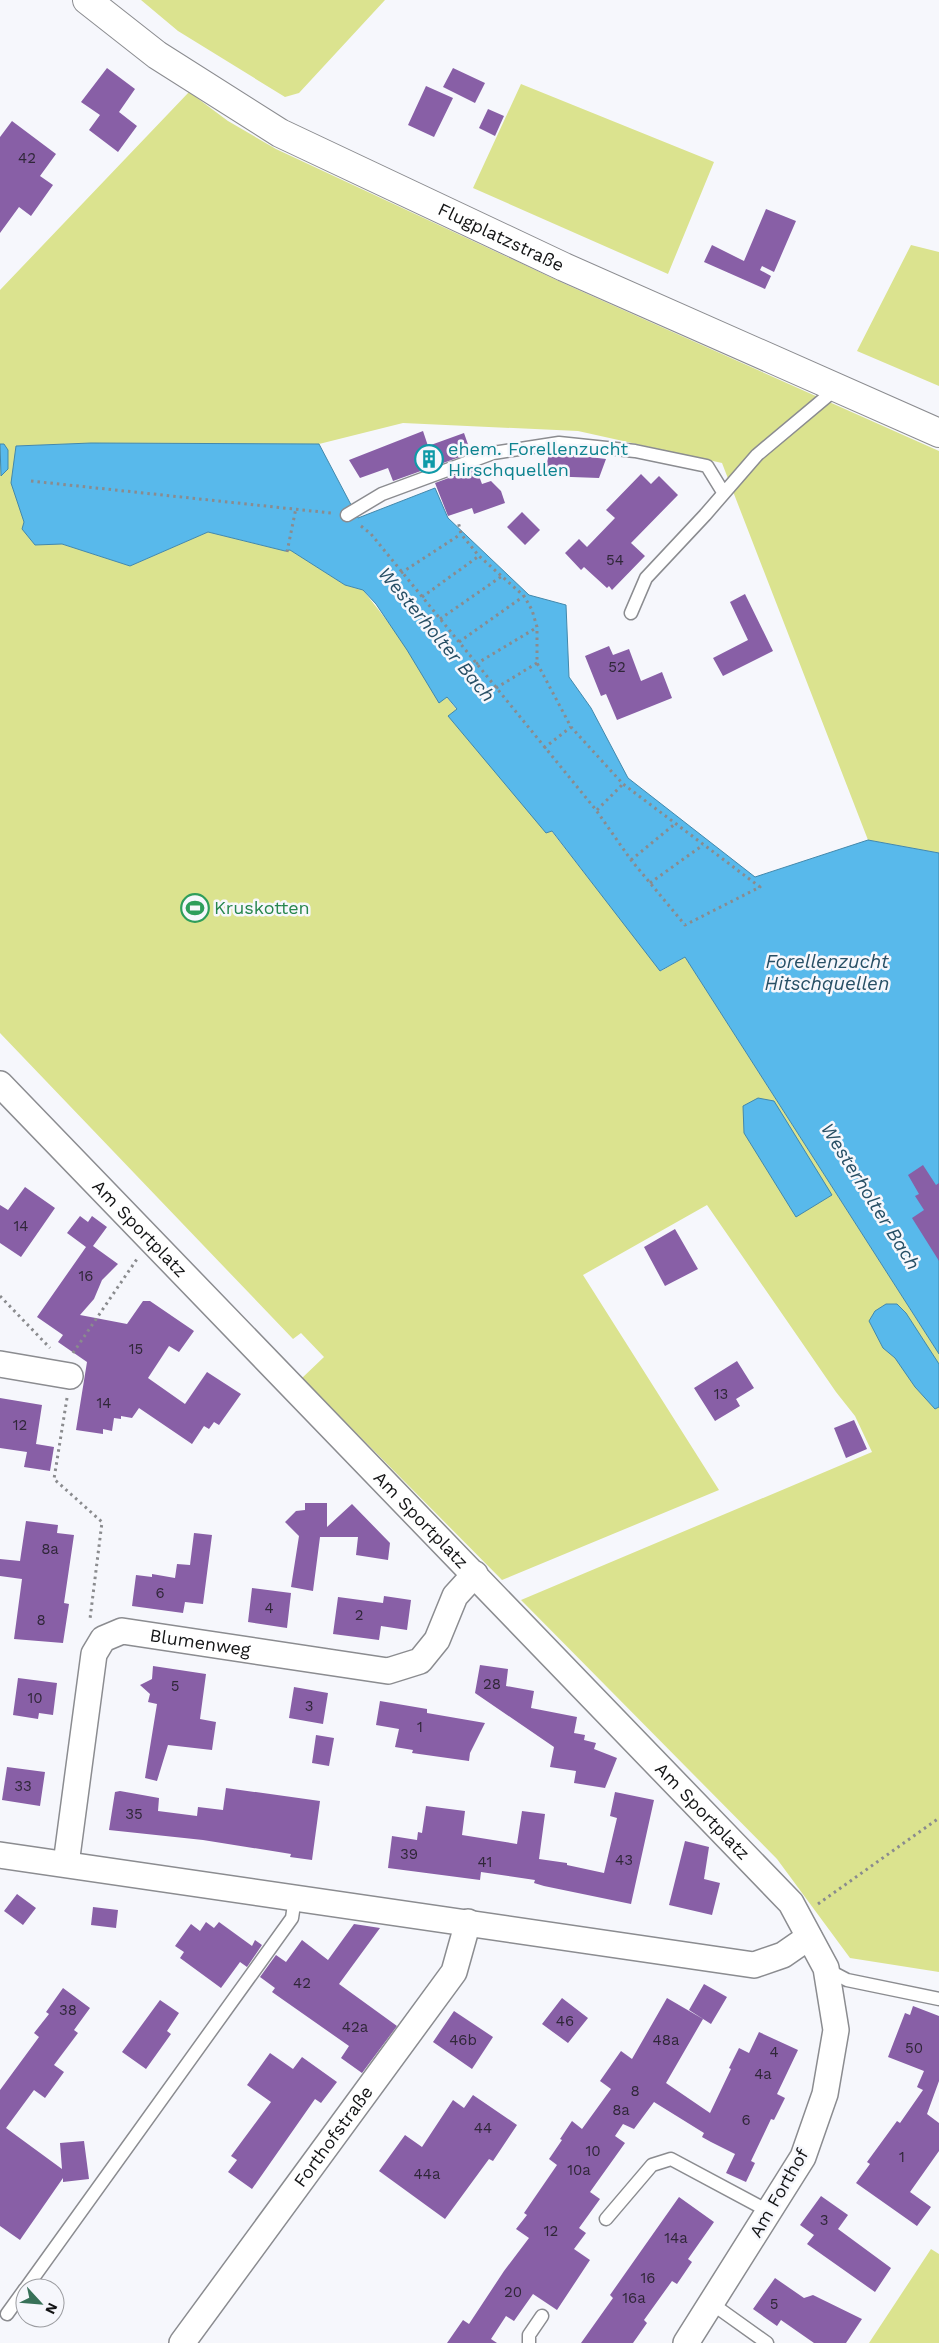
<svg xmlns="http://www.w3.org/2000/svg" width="939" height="2343" viewBox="0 0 939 2343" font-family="'Work Sans',sans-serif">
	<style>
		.green { fill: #dbe38f }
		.water { fill: #58b9eb; stroke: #4388ab }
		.building { fill: #885fa6 }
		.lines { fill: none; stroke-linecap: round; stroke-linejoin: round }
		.service-casing { stroke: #8b8c90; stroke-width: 15 }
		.minor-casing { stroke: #8b8c90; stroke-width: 28 }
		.tertiary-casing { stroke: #8b8c90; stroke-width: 30 }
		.path { stroke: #8a8b8e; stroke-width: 3; stroke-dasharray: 2.5 4; stroke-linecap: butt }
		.service { stroke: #fff; stroke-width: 12 }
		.minor { stroke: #fff; stroke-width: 25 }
		.tertiary { stroke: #fff; stroke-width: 28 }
		.labels { text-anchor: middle; stroke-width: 5; stroke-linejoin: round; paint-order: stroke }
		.number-label { font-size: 15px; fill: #302739 }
		.street-label { font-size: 18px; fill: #131415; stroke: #f6f7fc }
		.culture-label { font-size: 18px; fill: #0d838f; stroke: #f6f7fc; text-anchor: start }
		.leisure-label { font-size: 18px; fill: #27864d; stroke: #f6f7fc; text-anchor: start }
		.water-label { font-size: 19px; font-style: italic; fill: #274f65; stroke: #f6f7fc }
	</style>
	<rect width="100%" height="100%" fill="#f6f7fc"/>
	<!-- green -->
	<path class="green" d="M 141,0 L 385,0 L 299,93 L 285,97 L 178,31 Z
		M 521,84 L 714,162 L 668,274 L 473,188 Z
		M 189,92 L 228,121 L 276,149 L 565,284 L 939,451 L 939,853 L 868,840 L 722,463 L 578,431 L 403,423 L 319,444 L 91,443 L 16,446 L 28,533 L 130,566 L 208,532 L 285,551 L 290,550 L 345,585 L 363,590 L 661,971 L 685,957 L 939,1354 L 939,1972 L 850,1958 L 777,1859 L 521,1600 L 872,1452 L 855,1416 L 836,1392 L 707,1205 L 583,1275 L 719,1490 L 502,1580 L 302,1378 L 324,1357 L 301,1333 L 293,1339 L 0,1033 L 0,290 Z
		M 911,245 L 939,252 L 939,386 L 857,351 Z
		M 931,2249 L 939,2254 L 939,2343 L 869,2343 Z"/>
	<!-- water -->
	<path class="water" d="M 91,443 L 319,444 L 358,518 L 435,488 L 448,518 L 529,595 L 566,605 L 569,677 L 591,708 L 628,778 L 755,877 L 868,840 L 939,853 L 939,1354 L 685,957 L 660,971 L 552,831 L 546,833 L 448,716 L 457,709 L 447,697 L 439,703 L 407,650 L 376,604 L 363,590 L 345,585 L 290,550 L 285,551 L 208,532 L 130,566 L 62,544 L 35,545 L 22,529 L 24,522 L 11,483 L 16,446 Z
		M 0,444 L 4,444 L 8,450 L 8,469 L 1,476 Z
		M 758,1098 L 774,1101 L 832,1195 L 796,1217 L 744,1133 L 743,1106 Z
		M 886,1304 L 897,1304 L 906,1313 L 939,1364 L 939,1407 L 935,1409 L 915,1387 L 895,1358 L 883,1348 L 869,1321 L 875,1311 Z"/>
	<!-- building -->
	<path class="building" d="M 107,68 L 135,89 L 119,112 L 137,126 L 118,152 L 89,130 L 100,115 L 81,102 Z
		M 453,68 L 485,83 L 475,103 L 443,87 Z
		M 426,86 L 453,98 L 434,137 L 408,125 Z
		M 488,109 L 504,116 L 495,136 L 479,128 Z
		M 12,121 L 56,154 L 40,176 L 53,185 L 31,216 L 19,207 L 0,233 L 0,137 Z
		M 766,209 L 796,221 L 774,272 L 762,266 L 760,270 L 771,276 L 765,289 L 704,262 L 712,245 L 744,261 Z
		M 423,431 L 428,446 L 464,433 L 471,453 L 393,481 L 388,468 L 360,478 L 349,460 Z
		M 549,454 L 573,457 L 573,455 L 606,459 L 599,478 L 544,476 Z
		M 476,468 L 482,484 L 491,481 L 501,491 L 505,503 L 474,514 L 472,508 L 448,516 L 435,483 Z
		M 641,474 L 651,484 L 659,476 L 678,495 L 631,543 L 645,556 L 612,590 L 609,586 L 607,588 L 584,567 L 581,570 L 565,553 L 579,539 L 587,547 L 615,518 L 606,510 Z
		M 522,512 L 540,530 L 525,545 L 507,527 Z
		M 745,594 L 773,651 L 723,676 L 713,658 L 748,640 L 730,602 Z
		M 609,646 L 613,655 L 629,649 L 641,681 L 662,672 L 672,698 L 617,720 L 606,694 L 601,696 L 585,656 Z
		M 923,1165 L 936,1185 L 939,1183 L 939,1261 L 912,1218 L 924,1210 L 915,1196 L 919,1194 L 908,1175 Z
		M 25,1187 L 55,1208 L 21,1257 L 0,1243 L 0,1205 L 8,1210 Z
		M 80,1216 L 88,1222 L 92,1216 L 107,1227 L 93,1246 L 118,1264 L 102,1280 L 94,1299 L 80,1315 L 127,1324 L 143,1301 L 150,1301 L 194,1331 L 179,1352 L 169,1346 L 148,1378 L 185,1404 L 207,1372 L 241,1394 L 219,1425 L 214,1422 L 209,1429 L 204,1426 L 192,1444 L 139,1408 L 132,1418 L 121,1416 L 121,1419 L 114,1418 L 112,1431 L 103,1429 L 103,1434 L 76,1430 L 87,1362 L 58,1342 L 63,1335 L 37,1317 L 86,1247 L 67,1233 Z
		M 675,1229 L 698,1269 L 665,1286 L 644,1247 Z
		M 737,1361 L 754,1388 L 736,1399 L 740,1406 L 715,1421 L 694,1388 Z
		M 0,1398 L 42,1405 L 36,1444 L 54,1447 L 50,1471 L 24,1467 L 27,1452 L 0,1448 Z
		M 854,1420 L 867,1449 L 846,1458 L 834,1428 Z
		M 305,1503 L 327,1503 L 327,1527 L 352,1504 L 390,1543 L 388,1560 L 356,1555 L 358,1537 L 320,1537 L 313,1591 L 291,1587 L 299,1536 L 285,1522 L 296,1511 L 305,1510 Z
		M 26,1521 L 58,1525 L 57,1533 L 74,1535 L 64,1603 L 69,1604 L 63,1643 L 14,1639 L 22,1579 L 0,1576 L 0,1559 L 20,1561 Z
		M 194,1533 L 212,1535 L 203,1604 L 185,1602 L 183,1613 L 132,1606 L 136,1575 L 152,1577 L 152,1574 L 175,1578 L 177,1564 L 190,1565 Z
		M 252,1588 L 291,1593 L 287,1628 L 248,1622 Z
		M 384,1596 L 411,1600 L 407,1630 L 381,1626 L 379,1640 L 333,1634 L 338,1597 L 383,1603 Z
		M 480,1665 L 508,1669 L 506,1686 L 534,1691 L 531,1708 L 577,1717 L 574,1733 L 585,1735 L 584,1740 L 596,1743 L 594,1749 L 617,1758 L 605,1788 L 574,1783 L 576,1771 L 550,1767 L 554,1747 L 475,1693 Z
		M 153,1666 L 206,1674 L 200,1719 L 216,1722 L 212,1750 L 168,1745 L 157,1781 L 145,1778 L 157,1704 L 148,1702 L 150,1694 L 140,1685 L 152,1679 Z
		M 18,1678 L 57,1683 L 53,1715 L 39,1713 L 38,1719 L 13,1715 Z
		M 294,1687 L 328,1693 L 323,1724 L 289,1718 Z
		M 380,1701 L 427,1709 L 427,1713 L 485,1723 L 470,1753 L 469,1761 L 412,1753 L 413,1750 L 395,1747 L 399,1729 L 376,1725 Z
		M 316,1735 L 334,1738 L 329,1766 L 312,1763 Z
		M 7,1767 L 45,1772 L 40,1806 L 2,1800 Z
		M 226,1788 L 320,1801 L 312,1860 L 290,1857 L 291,1854 L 203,1840 L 109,1830 L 115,1792 L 120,1791 L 159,1798 L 158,1811 L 197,1816 L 198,1807 L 223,1810 Z
		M 615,1792 L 654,1800 L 631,1904 L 544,1886 L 534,1883 L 535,1880 L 481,1872 L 480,1880 L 388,1868 L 392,1836 L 417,1840 L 418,1832 L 422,1833 L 426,1806 L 465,1811 L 462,1835 L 517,1844 L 522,1811 L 545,1814 L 539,1859 L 567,1863 L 567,1865 L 604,1873 L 617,1818 L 610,1816 Z
		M 685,1841 L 709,1847 L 704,1879 L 720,1883 L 712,1915 L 669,1905 Z
		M 17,1894 L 36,1908 L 23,1925 L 4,1911 Z
		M 93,1907 L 118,1910 L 116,1928 L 91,1925 Z
		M 206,1922 L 214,1928 L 219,1922 L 252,1946 L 255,1940 L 262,1945 L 247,1967 L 240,1962 L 221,1988 L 180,1958 L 184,1952 L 175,1946 L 191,1924 L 200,1931 Z
		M 354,1924 L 380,1928 L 339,1984 L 397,2026 L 362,2073 L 341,2058 L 349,2046 L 272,1992 L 275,1988 L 260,1977 L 276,1955 L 286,1962 L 302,1940 L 328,1960 Z
		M 704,1984 L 727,1997 L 711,2024 L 689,2010 Z
		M 63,1988 L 90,2008 L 74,2030 L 78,2033 L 54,2065 L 64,2072 L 45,2098 L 34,2090 L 6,2128 L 62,2169 L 60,2143 L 84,2141 L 89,2179 L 63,2182 L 63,2178 L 20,2240 L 0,2226 L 0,2090 L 39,2037 L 34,2033 L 49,2014 L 46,2012 Z
		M 562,1998 L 588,2018 L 568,2043 L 542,2024 Z
		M 667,1998 L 703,2019 L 666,2083 L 710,2113 L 731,2069 L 729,2068 L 739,2048 L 749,2053 L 759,2032 L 798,2050 L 777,2094 L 785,2098 L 774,2120 L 771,2119 L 751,2161 L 755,2163 L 746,2182 L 726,2173 L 735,2154 L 711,2142 L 702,2137 L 704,2133 L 654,2102 L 634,2129 L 623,2124 L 615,2136 L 625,2143 L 590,2192 L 600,2199 L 579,2228 L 586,2233 L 574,2249 L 590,2260 L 557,2310 L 533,2294 L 514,2321 L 506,2316 L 491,2339 L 497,2343 L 447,2343 L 463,2320 L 469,2324 L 504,2271 L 529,2238 L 516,2229 L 527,2215 L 524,2213 L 557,2165 L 549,2159 L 562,2140 L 560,2139 L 572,2121 L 582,2129 L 611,2089 L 600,2081 L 621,2051 L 632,2059 Z
		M 160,2000 L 179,2013 L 167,2031 L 171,2034 L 146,2069 L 122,2052 Z
		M 913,2006 L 939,2016 L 939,2081 L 927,2114 L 939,2123 L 939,2151 L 910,2192 L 931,2207 L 917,2226 L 856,2183 L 870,2164 L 867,2162 L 897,2121 L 900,2123 L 923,2090 L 917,2087 L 924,2071 L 888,2057 L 905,2013 L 910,2015 Z
		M 454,2011 L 493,2037 L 472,2069 L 433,2042 Z
		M 270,2053 L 293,2069 L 302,2057 L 337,2082 L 321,2103 L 315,2099 L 252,2189 L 228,2172 L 237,2160 L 231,2156 L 271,2102 L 247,2085 Z
		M 473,2095 L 517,2125 L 493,2161 L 489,2159 L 445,2219 L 379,2171 L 405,2135 L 422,2147 L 453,2100 L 464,2108 Z
		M 821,2196 L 848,2215 L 838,2229 L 891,2268 L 875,2292 L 807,2244 L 814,2235 L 800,2225 Z
		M 679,2197 L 714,2222 L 688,2259 L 692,2262 L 677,2284 L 672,2281 L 644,2320 L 647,2323 L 633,2343 L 581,2343 L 613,2298 L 610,2295 Z
		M 775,2278 L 804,2298 L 813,2295 L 862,2319 L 846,2343 L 814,2343 L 781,2320 L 777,2326 L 753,2309 Z"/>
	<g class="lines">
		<defs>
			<path id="service" d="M 347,515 L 382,494 L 493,453 L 559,443 L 635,451 L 707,466 L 723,492
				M 631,613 L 646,578 L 705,515 L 757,455 L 837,388
				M 826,1969 L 847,1980 L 939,1999
				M 606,2219 L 652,2165 L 671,2159 L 770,2212
				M 26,2288 L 292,1918 L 295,1898
				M 711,2303 L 767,2343
				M 7,2314 L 25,2289
				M 529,2343 L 529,2335 L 542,2316"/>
			<g id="minor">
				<path id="s1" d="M 0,1084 L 791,1903 L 826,1968 L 836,2030 L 825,2094 L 803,2157 L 686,2343"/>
				<path d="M 0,1364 L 70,1376"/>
				<path d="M 0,1855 L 754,1965 L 783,1955 L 809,1937"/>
				<path id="s2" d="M 66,1864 L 94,1654 L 103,1639 L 122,1631 L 388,1671 L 420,1661 L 437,1640 L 455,1596 L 475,1574"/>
				<path id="s3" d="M 182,2343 L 454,1972 L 468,1922"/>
			</g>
			<g id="tertiary">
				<path id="s4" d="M 87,0 L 157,55 L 280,133 L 564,267 L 939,433"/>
			</g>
		</defs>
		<!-- service casing -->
		<use href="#service" class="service-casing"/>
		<!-- minor casing -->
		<use href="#minor" class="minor-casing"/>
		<!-- tertiary casing -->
		<use href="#tertiary" class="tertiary-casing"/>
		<!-- path -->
		<path class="path" d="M 31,481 L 331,513
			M 361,526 L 371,534 L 596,810 L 631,860 L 685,925 L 760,887 L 623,784 L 571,727 L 537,663 L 537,627 L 532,610 L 524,596 L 479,556 L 461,534 L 458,521
			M 287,552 L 296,508
			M 401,573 L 461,534
			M 422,597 L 479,556
			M 440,619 L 502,576
			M 459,642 L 524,596
			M 476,664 L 536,628
			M 496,688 L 537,663
			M 544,748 L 571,727
			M 597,810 L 623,784
			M 631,860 L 676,823
			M 650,883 L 703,845
			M 0,1296 L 50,1348
			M 73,1353 L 137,1259
			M 67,1398 L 54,1479 L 102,1522 L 90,1619
			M 818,1904 L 939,1818"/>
		<!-- service -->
		<use href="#service" class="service"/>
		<!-- minor -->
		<use href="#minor" class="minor"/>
		<!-- tertiary -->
		<use href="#tertiary" class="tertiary"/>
	</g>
	<!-- icons -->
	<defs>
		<symbol id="building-ring" viewBox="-11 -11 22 22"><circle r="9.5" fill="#f6f7fc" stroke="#0f9aa8" stroke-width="1.5"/><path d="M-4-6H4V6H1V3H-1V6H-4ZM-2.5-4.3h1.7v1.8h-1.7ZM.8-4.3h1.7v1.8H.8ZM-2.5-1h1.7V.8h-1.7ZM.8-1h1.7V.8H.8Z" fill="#0f9aa8"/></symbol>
		<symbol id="stadium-ring" viewBox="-11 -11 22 22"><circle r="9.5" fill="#f6f7fc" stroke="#2e9e5b" stroke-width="1.5"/><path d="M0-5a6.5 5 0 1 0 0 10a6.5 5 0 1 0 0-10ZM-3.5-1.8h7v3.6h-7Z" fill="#2e9e5b"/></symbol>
	</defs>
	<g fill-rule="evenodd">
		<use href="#building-ring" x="413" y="443" width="32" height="32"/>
		<use href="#stadium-ring" x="179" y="892" width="32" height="32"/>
	</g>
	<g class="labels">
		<!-- number labels -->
		<g class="number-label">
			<text x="27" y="163">42</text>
			<text x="615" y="565">54</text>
			<text x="617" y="672">52</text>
			<text x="21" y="1231">14</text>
			<text x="86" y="1281">16</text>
			<text x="136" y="1354">15</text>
			<text x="721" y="1399">13</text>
			<text x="104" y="1408">14</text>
			<text x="20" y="1430">12</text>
			<text x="50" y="1554">8a</text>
			<text x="160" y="1598">6</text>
			<text x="269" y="1613">4</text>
			<text x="359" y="1620">2</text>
			<text x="41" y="1625">8</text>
			<text x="492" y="1689">28</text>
			<text x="175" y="1691">5</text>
			<text x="35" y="1703">10</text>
			<text x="309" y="1711">3</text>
			<text x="420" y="1732">1</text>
			<text x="23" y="1791">33</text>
			<text x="134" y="1819">35</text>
			<text x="409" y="1859">39</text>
			<text x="624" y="1865">43</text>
			<text x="485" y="1867">41</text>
			<text x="302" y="1988">42</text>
			<text x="68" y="2015">38</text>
			<text x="565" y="2026">46</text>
			<text x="355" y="2032">42a</text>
			<text x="463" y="2045">46b</text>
			<text x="666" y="2045">48a</text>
			<text x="914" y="2053">50</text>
			<text x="774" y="2057">4</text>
			<text x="763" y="2079">4a</text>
			<text x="635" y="2096">8</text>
			<text x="621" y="2115">8a</text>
			<text x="746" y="2125">6</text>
			<text x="483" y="2133">44</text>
			<text x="593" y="2156">10</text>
			<text x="902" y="2162">1</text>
			<text x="579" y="2175">10a</text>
			<text x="427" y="2179">44a</text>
			<text x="824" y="2225">3</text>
			<text x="551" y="2236">12</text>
			<text x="676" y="2243">14a</text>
			<text x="648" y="2283">16</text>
			<text x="513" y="2297">20</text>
			<text x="634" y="2303">16a</text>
			<text x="774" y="2309">5</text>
		</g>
		<!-- street labels -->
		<g class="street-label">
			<text dy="6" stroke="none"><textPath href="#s4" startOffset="479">Flugplatzstraße</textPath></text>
			<text dy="6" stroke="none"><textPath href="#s1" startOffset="201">Am Sportplatz</textPath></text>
			<text dy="6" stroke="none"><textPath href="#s1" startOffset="606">Am Sportplatz</textPath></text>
			<text dy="6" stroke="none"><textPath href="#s2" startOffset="329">Blumenweg</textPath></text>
			<text dy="6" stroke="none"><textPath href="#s1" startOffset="1011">Am Sportplatz</textPath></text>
			<text dy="6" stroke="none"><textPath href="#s3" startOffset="256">Forthofstraße</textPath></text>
			<text transform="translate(779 2193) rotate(-60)" y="6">Am Forthof</text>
		</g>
		<!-- culture labels -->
		<g class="culture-label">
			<text x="448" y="455">ehem. Forellenzucht<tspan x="448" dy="21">Hirschquellen</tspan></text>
		</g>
		<!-- leisure labels -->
		<g class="leisure-label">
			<text x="214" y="914">Kruskotten</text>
		</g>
		<!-- water labels -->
		<g class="water-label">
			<text transform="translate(437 634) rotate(50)" y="7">Westerholter Bach</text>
			<text x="827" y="968">Forellenzucht<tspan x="827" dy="22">Hitschquellen</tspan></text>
			<text transform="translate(871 1196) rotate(58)" y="7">Westerholter Bach</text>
		</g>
	</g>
	<!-- north arrow -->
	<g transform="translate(40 2303) rotate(116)"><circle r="24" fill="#f6f7fc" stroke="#9b9ca0"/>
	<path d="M0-4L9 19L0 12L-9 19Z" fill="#387158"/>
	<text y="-8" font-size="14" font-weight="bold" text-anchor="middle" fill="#131415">N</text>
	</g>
</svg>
